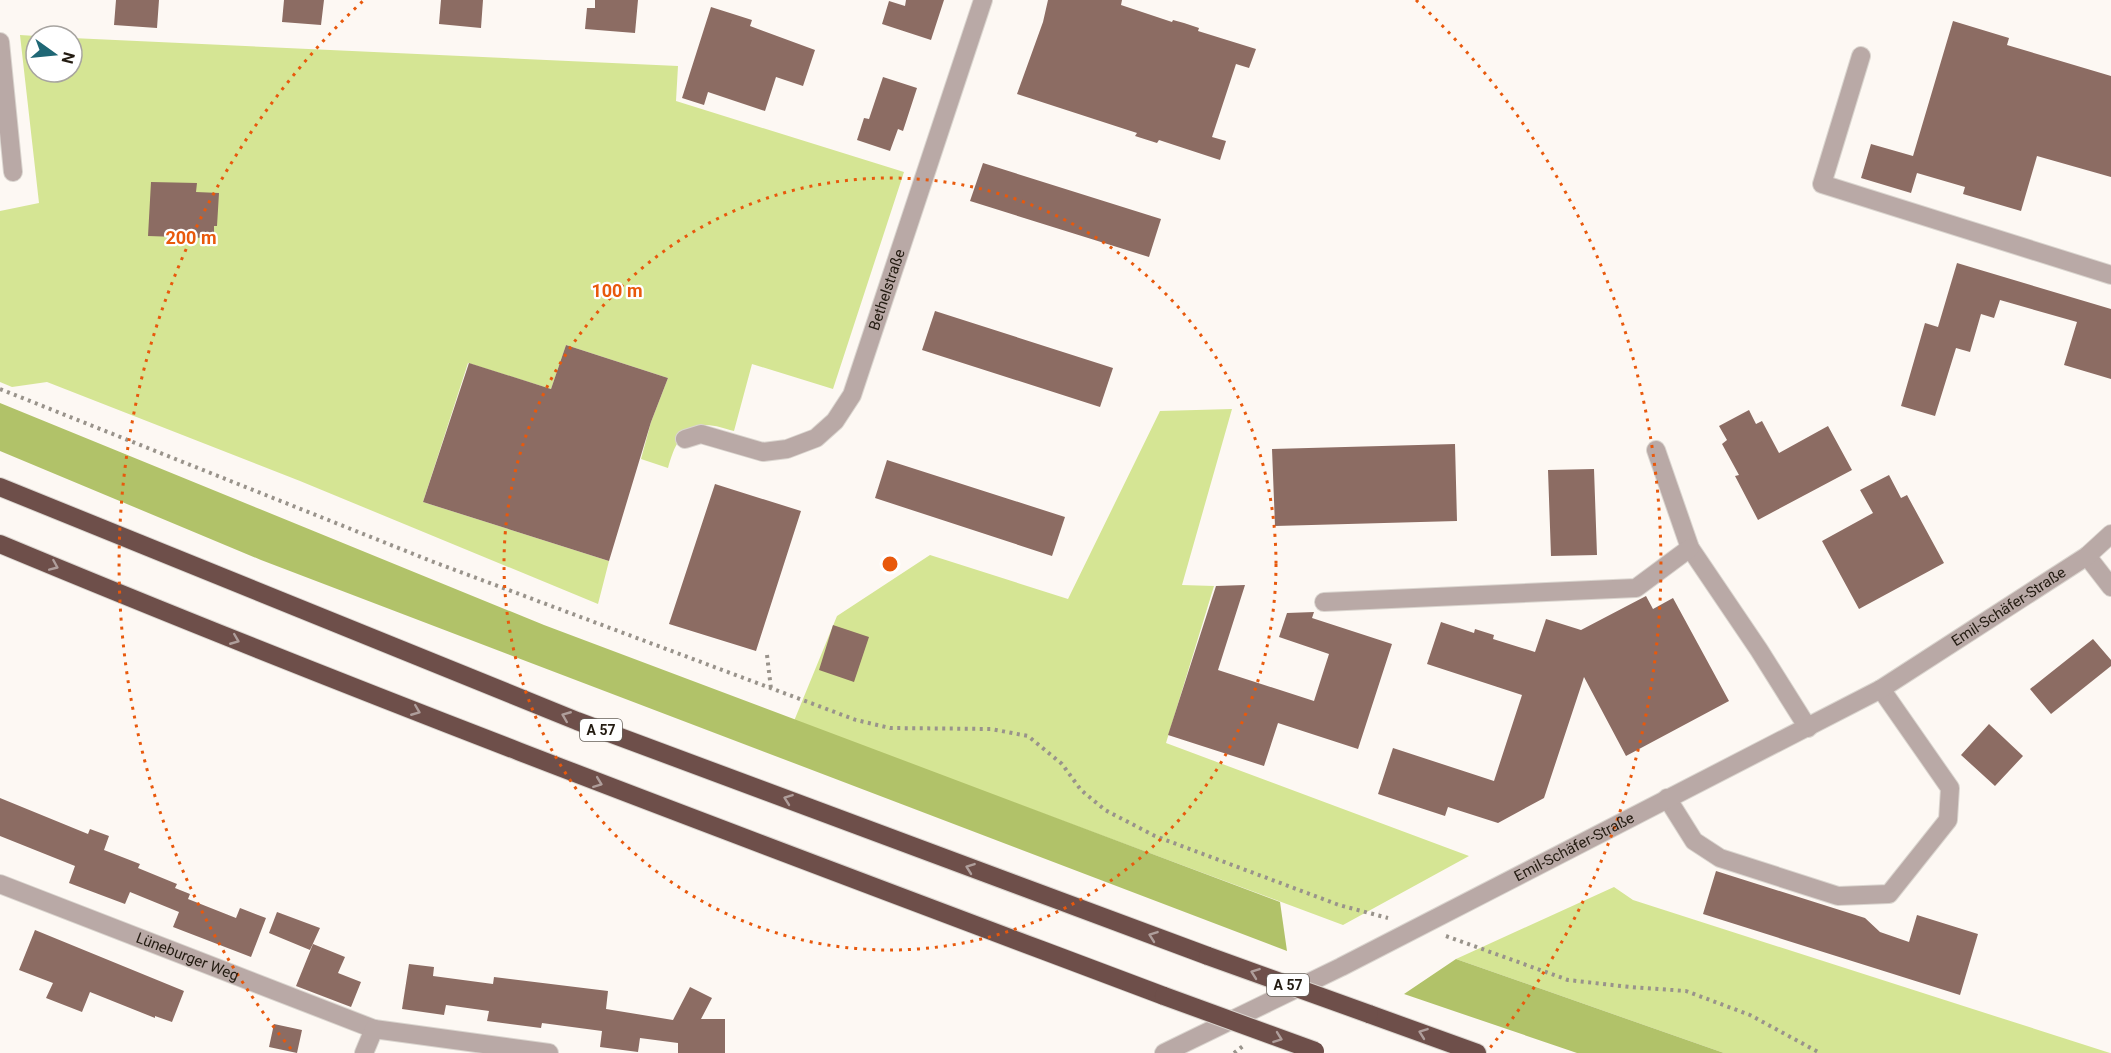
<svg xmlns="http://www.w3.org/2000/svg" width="2111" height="1053" viewBox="0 0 2111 1053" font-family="Roboto,sans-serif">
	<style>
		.green { fill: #d5e594 }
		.forest { fill: #b1c269 }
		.building { fill: #8c6c63 }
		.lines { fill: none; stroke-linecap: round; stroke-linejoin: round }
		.minor-casing { stroke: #dad5cf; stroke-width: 20 }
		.highway-casing { stroke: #dad5cf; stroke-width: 20 }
		.path { stroke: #99938b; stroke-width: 4; stroke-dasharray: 3 4.5; stroke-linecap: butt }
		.minor { stroke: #b9a9a6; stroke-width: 18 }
		.highway { stroke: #6e4f4a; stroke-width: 18 }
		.highway-bridge-casing { stroke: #dad5cf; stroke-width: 20; stroke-linecap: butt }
		.highway-bridge { stroke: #6e4f4a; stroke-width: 18 }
		.oneway { stroke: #af9e9b }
		.ring { fill: none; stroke: #e8590c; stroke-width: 3; stroke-dasharray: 3 6 }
		.labels { text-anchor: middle; stroke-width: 4.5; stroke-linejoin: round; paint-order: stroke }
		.shield { fill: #fff; stroke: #666059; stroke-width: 1.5 }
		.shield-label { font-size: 14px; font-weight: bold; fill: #241c12 }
		.street-label { font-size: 15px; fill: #241c12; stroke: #fff }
		.centre { fill: #e8590c; stroke: #fff; stroke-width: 3 }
		.ring-label { font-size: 18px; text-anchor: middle; font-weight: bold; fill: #e8590c; stroke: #fff; stroke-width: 4.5; stroke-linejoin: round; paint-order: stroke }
	</style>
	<rect width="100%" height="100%" fill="#fdf8f3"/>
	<!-- green -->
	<path class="green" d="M 20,35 L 36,36 L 36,72 L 72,72 L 72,38 L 678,66 L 676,101 L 904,172 L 833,389 L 752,364 L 734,431 C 726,429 715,425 706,425 C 681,427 674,447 668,468 L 641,459 L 651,422 L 668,378 L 566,345 L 551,389 L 468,363 L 423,502 L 609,561 L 598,604 L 300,481 L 47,382 L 12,387 L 0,382 L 0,211 L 39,203 Z
		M 1232,409 L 1182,585 L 1214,586 L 1166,743 L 1469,856 L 1343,925 L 794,721 L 837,616 L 930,555 L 1068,599 L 1160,411 Z
		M 1614,887 L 1633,900 L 2110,1053 L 1724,1053 L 1456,959 Z"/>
	<!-- forest -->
	<path class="forest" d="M 0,403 L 544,625 L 1280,902 L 1287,951 L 261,560 L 0,451 Z
		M 1456,959 L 1724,1053 L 1577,1053 L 1404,994 Z"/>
	<!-- building -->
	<path class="building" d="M 116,0 L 159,0 L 157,28 L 114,25 Z
		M 284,0 L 324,0 L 321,25 L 282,22 Z
		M 441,0 L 483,0 L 481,28 L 439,24 Z
		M 595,0 L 638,0 L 635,33 L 585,29 L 587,8 L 595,8 Z
		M 906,0 L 944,0 L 931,40 L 882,24 L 889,1 L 905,6 Z
		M 1048,0 L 1122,0 L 1121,5 L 1172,22 L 1173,20 L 1184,23 L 1199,28 L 1198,31 L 1256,49 L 1249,68 L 1236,64 L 1212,137 L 1226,141 L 1220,160 L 1159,140 L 1157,143 L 1135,136 L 1137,133 L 1017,94 L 1043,22 Z
		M 711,7 L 752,20 L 750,26 L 815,50 L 803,86 L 776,77 L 765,111 L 708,92 L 704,105 L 682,98 Z
		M 1953,21 L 2009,38 L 2007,45 L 2111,76 L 2111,177 L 2037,156 L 2021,211 L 1963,194 L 1965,187 L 1917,173 L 1911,193 L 1861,178 L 1871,144 L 1913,156 Z
		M 883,77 L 917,88 L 903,131 L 898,129 L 890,151 L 857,140 L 864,118 L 869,119 Z
		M 983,163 L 1161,219 L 1149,257 L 970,201 Z
		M 151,182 L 197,183 L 196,192 L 219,193 L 217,226 L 214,226 L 214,235 L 206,235 L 206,238 L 148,236 Z
		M 1957,263 L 2111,309 L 2111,379 L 2064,365 L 2077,322 L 2000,300 L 1994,318 L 1981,314 L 1970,352 L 1956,348 L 1935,416 L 1901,406 L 1925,323 L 1938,327 Z
		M 935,311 L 1113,368 L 1100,407 L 922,350 Z
		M 566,345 L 668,378 L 651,422 L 609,561 L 423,502 L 469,363 L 551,389 Z
		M 1749,410 L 1756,424 L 1762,421 L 1779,453 L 1828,426 L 1852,470 L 1758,520 L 1735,476 L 1739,475 L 1722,444 L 1727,440 L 1719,426 Z
		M 1455,444 L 1457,521 L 1275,526 L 1272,449 Z
		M 887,460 L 1065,517 L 1052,556 L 875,498 Z
		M 1594,469 L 1597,555 L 1551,556 L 1548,470 Z
		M 1889,475 L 1901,498 L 1907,495 L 1944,563 L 1859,609 L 1822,541 L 1873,513 L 1860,490 Z
		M 715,484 L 801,511 L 756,651 L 669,624 Z
		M 1245,585 L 1218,670 L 1314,701 L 1329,654 L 1279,637 L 1287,613 L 1314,612 L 1312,618 L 1392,644 L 1358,749 L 1278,723 L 1264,766 L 1168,735 L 1216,586 Z
		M 1646,596 L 1653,609 L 1673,598 L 1729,701 L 1626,756 L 1584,677 L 1544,798 L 1498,823 L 1448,807 L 1445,816 L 1378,794 L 1393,748 L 1494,781 L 1522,695 L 1427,664 L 1441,622 L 1474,633 L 1475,629 L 1494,635 L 1493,639 L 1535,652 L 1546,619 L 1581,630 Z
		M 833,625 L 869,637 L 854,682 L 819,670 Z
		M 2093,639 L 2111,660 L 2111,666 L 2051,714 L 2030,689 Z
		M 1989,724 L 2023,756 L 1995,786 L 1961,755 Z
		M 0,798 L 88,834 L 90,829 L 109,836 L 104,850 L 140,864 L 138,868 L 177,884 L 175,888 L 190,894 L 188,899 L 236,918 L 240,908 L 266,918 L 251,957 L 173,927 L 179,912 L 130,892 L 125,904 L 69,883 L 75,866 L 0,836 Z
		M 1716,871 L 1865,918 L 1880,932 L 1909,942 L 1917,915 L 1978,934 L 1960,995 L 1703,914 Z
		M 277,912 L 320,928 L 310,950 L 269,933 Z
		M 35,930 L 184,991 L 172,1022 L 155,1016 L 155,1018 L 90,992 L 82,1012 L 46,998 L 53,983 L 19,970 Z
		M 313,944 L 345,957 L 338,973 L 361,982 L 351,1007 L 296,986 Z
		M 409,964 L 434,967 L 433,976 L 493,984 L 494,977 L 608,991 L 606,1009 L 673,1020 L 690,987 L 712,998 L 701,1019 L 725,1019 L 725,1053 L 678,1053 L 678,1043 L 640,1038 L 638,1052 L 600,1047 L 602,1031 L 542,1023 L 541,1028 L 487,1021 L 489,1011 L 446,1005 L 444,1015 L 402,1009 Z
		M 274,1024 L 302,1030 L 297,1053 L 269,1047 Z"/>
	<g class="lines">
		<defs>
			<g id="minor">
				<path d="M 0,42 L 13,172"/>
				<path d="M 1861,56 L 1822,184 L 2111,275"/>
				<path id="s1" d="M 685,439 L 701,434 L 763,452 L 787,449 L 816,438 L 835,421 L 852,395 L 983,0"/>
				<path d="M 1656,450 L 1690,548 L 1759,650 L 1808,728"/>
				<path d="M 2087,556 L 2111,587"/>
				<path d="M 1324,602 L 1636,588 L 1690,548"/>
				<path d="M 1667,798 L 1694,841 L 1720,858 L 1838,896 L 1889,894 L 1948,820 L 1950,788 L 1881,689"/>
				<path id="s2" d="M 0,884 L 374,1029"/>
				<path d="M 364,1053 L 374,1029 L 549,1053"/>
				<path id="s3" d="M 1164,1053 L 1341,967 L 1881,689 L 2087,556 L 2111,534"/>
			</g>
			<path id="highway" d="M 0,487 L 577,721 L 1208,956
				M 0,544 C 384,704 774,849 1164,996
				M 1369,1014 L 1477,1053"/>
		</defs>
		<!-- minor casing -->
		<use href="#minor" class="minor-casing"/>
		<!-- highway casing -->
		<use href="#highway" class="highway-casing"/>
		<!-- path -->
		<path class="path" d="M 0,389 L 431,561 L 856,720 L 890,728 L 991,729 L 1028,736 L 1062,764 L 1081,790 L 1105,810 L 1155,836 L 1339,905 L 1388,918
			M 767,655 L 771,689
			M 1446,936 L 1568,980 L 1630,987 L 1686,991 L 1750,1015 L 1820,1053
			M 1234,1053 L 1243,1046"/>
		<!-- minor -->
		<use href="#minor" class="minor"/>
		<!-- highway -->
		<use href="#highway" class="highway"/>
		<defs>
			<path id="highway-bridge" d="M 1208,956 L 1369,1014
				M 1164,996 L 1315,1051"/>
		</defs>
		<!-- highway-bridge casing -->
		<use href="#highway-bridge" class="highway-bridge-casing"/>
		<!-- highway-bridge -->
		<use href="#highway-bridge" class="highway-bridge"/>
	</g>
	<!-- one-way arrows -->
	<defs><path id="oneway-chevron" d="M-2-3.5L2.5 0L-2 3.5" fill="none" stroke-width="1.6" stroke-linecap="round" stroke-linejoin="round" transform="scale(1.5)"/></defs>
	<g class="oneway">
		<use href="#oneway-chevron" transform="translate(54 566) rotate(23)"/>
		<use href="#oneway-chevron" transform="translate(235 640) rotate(22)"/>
		<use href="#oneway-chevron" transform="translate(416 711) rotate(22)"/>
		<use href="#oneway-chevron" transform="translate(566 716) rotate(-158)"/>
		<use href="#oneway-chevron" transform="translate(598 783) rotate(21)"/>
		<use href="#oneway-chevron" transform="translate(788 799) rotate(-160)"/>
		<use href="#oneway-chevron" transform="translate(970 868) rotate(-160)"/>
		<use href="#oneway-chevron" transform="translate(1153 936) rotate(-160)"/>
		<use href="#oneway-chevron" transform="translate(1255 973) rotate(-160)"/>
		<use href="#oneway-chevron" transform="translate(1423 1033) rotate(-160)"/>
		<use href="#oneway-chevron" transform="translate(1278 1038) rotate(20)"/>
	</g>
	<!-- distance rings -->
	<g class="ring">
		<circle cx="890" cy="564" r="386"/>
		<path d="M291 1049A771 771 0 0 1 364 0M1416 0A771 771 0 0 1 1489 1049"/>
	</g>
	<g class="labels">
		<!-- shield labels -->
		<g class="shield">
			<rect x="580" y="719" width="42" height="22" rx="4.5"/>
			<rect x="1267" y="974" width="42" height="22" rx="4.5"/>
		</g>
		<g class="shield-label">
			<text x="601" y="735">A 57</text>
			<text x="1288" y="990">A 57</text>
		</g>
		<!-- street labels -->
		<g class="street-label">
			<text dy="5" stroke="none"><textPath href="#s1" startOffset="304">Bethelstraße</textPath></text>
			<text dy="5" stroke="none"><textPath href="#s3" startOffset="956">Emil-Schäfer-Straße</textPath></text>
			<text dy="5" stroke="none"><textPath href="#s3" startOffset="459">Emil-Schäfer-Straße</textPath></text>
			<text dy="5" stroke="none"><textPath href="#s2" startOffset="201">Lüneburger Weg</textPath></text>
		</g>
	</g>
	<circle cx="890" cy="564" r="9" class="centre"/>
	<g class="ring-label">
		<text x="191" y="244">200 m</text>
		<text x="617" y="297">100 m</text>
	</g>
	<!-- north arrow -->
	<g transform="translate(54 54) rotate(105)"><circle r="28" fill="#ffffff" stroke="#a7a4a0" stroke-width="1.5"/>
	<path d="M0-4.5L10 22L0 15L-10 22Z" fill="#1f6775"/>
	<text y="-9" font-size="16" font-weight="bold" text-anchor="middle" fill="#241c12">N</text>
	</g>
</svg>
